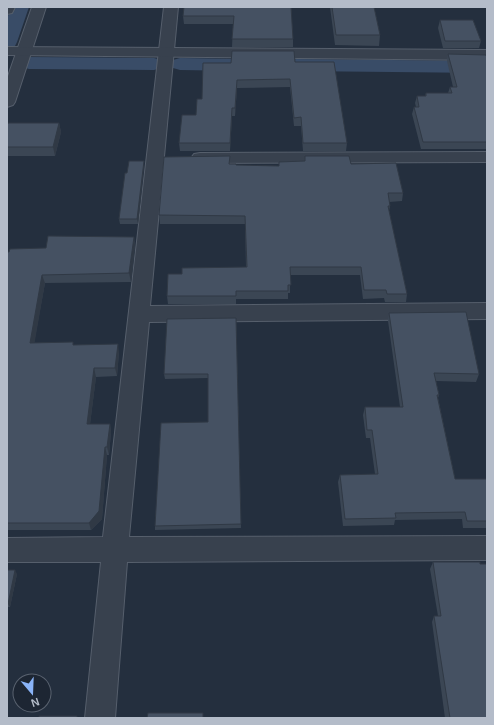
<svg xmlns="http://www.w3.org/2000/svg" width="494" height="725" viewBox="0 0 494 725" font-family="Arial,sans-serif">
	<style>
		.lines { fill: none; stroke-linecap: round; stroke-linejoin: round }
		.canal { fill: #394c67; fill-rule: evenodd }
		.minor-casing { stroke: #565f6c; stroke-width: 2 }
		.tertiary-casing { stroke: #565f6c; stroke-width: 2 }
		.minor { fill: #38414e; fill-rule: evenodd }
		.tertiary { fill: #38414e; fill-rule: evenodd }
		.wall { fill: #3b4654 }
		.shaded-wall { fill: #303945 }
		.building { fill: #455162; stroke: #303945 }
	</style>
	<rect width="100%" height="100%" fill="#242f3e"/>
	<g class="lines">
		<!-- canal -->
		<path class="canal" d="M 11,7 L 29,7 L 17,42 L 15,46 L 8,48 L 7,19 Z
			M 29,57 L 154,58 L 161,60 L 164,64 L 161,68 L 154,70 L 29,69 L 22,67 L 19,63 L 22,59 Z
			M 180,58 L 242,59 L 249,61 L 252,65 L 249,69 L 242,71 L 180,70 L 173,68 L 170,64 L 173,60 Z
			M 296,59 L 487,61 L 487,73 L 296,71 L 289,69 L 286,65 L 289,61 Z"/>
		<defs>
			<path id="minor" d="M 7,7 L 15,7 L 12,13 L 7,14 Z
				M 32,7 L 46,7 L 15,102 L 13,105 L 7,107 L 7,79 Z
				M 164,7 L 178,7 L 150,306 L 487,303 L 487,319 L 149,322 L 129,537 L 487,536 L 487,560 L 127,562 L 115,718 L 85,718 L 101,562 L 7,562 L 7,538 L 103,537 Z
				M 487,152 L 487,162 L 200,163 L 194,162 L 191,158 L 194,154 L 200,153 Z"/>
			<path id="tertiary" d="M 7,47 L 487,50 L 487,60 L 7,55 Z"/>
		</defs>
		<!-- minor casing -->
		<use href="#minor" class="minor-casing"/>
		<!-- tertiary casing -->
		<use href="#tertiary" class="tertiary-casing"/>
		<!-- minor -->
		<use href="#minor" class="minor"/>
		<!-- tertiary -->
		<use href="#tertiary" class="tertiary"/>
	</g>
	<!-- wall -->
	<path class="wall" d="M 291,7 L 293,39 L 293,47 L 232,47 L 233,24 L 184,24 L 183,16 Z
		M 330,7 L 374,7 L 380,35 L 379,46 L 335,45 Z
		M 440,20 L 481,41 L 479,48 L 443,48 L 438,28 Z
		M 448,54 L 487,58 L 487,149 L 421,149 L 412,114 L 414,107 L 416,107 L 415,103 L 417,96 L 425,96 L 426,93 L 448,93 L 450,87 L 453,87 L 447,61 Z
		M 295,62 L 347,143 L 346,151 L 303,151 L 301,126 L 294,126 L 290,87 L 237,88 L 235,116 L 232,116 L 230,151 L 180,151 L 179,143 L 196,115 L 202,99 L 203,63 Z
		M 59,123 L 61,132 L 55,156 L 7,156 L 7,126 Z
		M 305,156 L 351,164 L 403,193 L 402,201 L 389,202 L 390,206 L 389,211 L 407,294 L 406,302 L 385,302 L 384,298 L 363,299 L 360,275 L 290,275 L 290,293 L 288,293 L 288,299 L 236,299 L 236,304 L 168,304 L 167,296 L 182,274 L 246,267 L 245,224 L 160,224 L 159,215 L 230,164 L 236,165 L 279,166 L 279,162 L 304,161 Z
		M 144,165 L 138,224 L 120,224 L 119,219 L 127,173 Z
		M 134,237 L 135,245 L 131,282 L 45,283 L 34,343 L 74,345 L 119,352 L 117,376 L 96,377 L 90,424 L 110,424 L 111,432 L 109,455 L 107,455 L 102,519 L 91,530 L 7,530 L 7,252 L 46,248 Z
		M 389,313 L 479,374 L 476,382 L 436,381 L 439,395 L 438,398 L 455,479 L 487,479 L 487,528 L 463,528 L 462,519 L 395,520 L 394,525 L 343,526 L 338,482 L 340,475 L 375,474 L 370,438 L 366,438 L 363,415 L 365,407 L 400,407 L 388,321 Z
		M 236,318 L 241,528 L 155,530 L 155,526 L 208,422 L 208,378 L 165,379 L 164,374 Z
		M 433,562 L 487,718 L 445,718 L 432,622 L 434,616 L 438,616 L 430,569 Z
		M 7,570 L 17,574 L 10,607 L 7,607 Z"/>
	<!-- shaded-wall -->
	<path class="shaded-wall" d="M 237,80 L 237,88 L 235,116 L 235,108 Z
		M 232,108 L 232,116 L 230,151 L 230,143 Z
		M 59,123 L 61,132 L 55,156 L 53,147 Z
		M 144,161 L 144,165 L 138,224 L 137,219 Z
		M 134,237 L 135,245 L 131,282 L 129,273 Z
		M 42,275 L 45,283 L 33,352 L 30,343 Z
		M 118,344 L 119,352 L 117,376 L 115,368 Z
		M 94,368 L 96,377 L 89,432 L 87,424 Z
		M 110,424 L 111,432 L 109,455 L 107,447 Z
		M 105,447 L 107,455 L 102,519 L 91,530 L 89,523 Z
		M 15,570 L 17,574 L 10,607 L 8,604 Z"/>
	<!-- building -->
	<path class="building" d="M 184,7 L 291,7 L 293,39 L 232,39 L 234,16 L 183,16 Z
		M 332,7 L 374,7 L 380,35 L 336,35 Z
		M 440,20 L 473,20 L 481,41 L 445,41 Z
		M 232,51 L 294,51 L 295,62 L 334,62 L 347,143 L 303,143 L 301,117 L 294,118 L 290,79 L 237,80 L 235,108 L 232,108 L 230,143 L 179,143 L 182,115 L 196,115 L 197,99 L 202,99 L 203,63 L 231,63 Z
		M 448,54 L 486,55 L 487,58 L 487,142 L 423,142 L 414,107 L 419,107 L 417,96 L 426,96 L 426,93 L 452,93 L 450,87 L 457,87 Z
		M 8,123 L 59,123 L 53,147 L 7,147 L 7,126 Z
		M 230,156 L 229,164 L 236,164 L 236,165 L 279,166 L 279,162 L 305,161 L 305,156 L 349,156 L 351,164 L 396,163 L 403,193 L 388,193 L 390,206 L 388,206 L 407,294 L 387,294 L 386,290 L 364,290 L 361,267 L 290,267 L 291,285 L 288,285 L 288,291 L 236,291 L 236,296 L 167,296 L 168,274 L 182,274 L 182,268 L 247,267 L 245,216 L 159,215 L 164,157 Z
		M 129,161 L 144,161 L 137,219 L 119,219 L 125,173 L 127,173 Z
		M 48,236 L 134,237 L 129,273 L 42,275 L 30,343 L 73,342 L 73,345 L 118,344 L 115,368 L 94,368 L 87,424 L 110,424 L 107,447 L 105,447 L 99,511 L 89,523 L 7,523 L 7,252 L 9,252 L 10,249 L 46,248 Z
		M 466,312 L 479,374 L 434,373 L 439,395 L 437,395 L 455,479 L 487,479 L 487,521 L 467,521 L 465,512 L 395,513 L 396,518 L 345,519 L 340,475 L 378,474 L 372,430 L 367,430 L 365,407 L 403,407 L 389,313 Z
		M 236,318 L 241,524 L 155,526 L 161,423 L 208,422 L 208,374 L 164,374 L 167,319 Z
		M 433,562 L 480,562 L 480,564 L 487,564 L 487,718 L 450,718 L 434,616 L 441,616 Z
		M 7,570 L 15,570 L 8,604 L 7,604 Z
		M 148,713 L 203,713 L 203,718 L 147,718 Z
		M 39,716 L 77,716 L 77,718 L 39,718 Z"/>
	<!-- border -->
	<rect width="494" height="725" fill="none" stroke="#b4bcc9" stroke-width="16"/>
	<!-- north arrow -->
	<g transform="translate(32 693) rotate(161)"><circle r="19" fill="#1d2633" stroke="#59626f"/>
	<path d="M0-3L7 15L0 10L-7 15Z" fill="#8ab4f8"/>
	<text y="-6" font-size="11" font-weight="bold" text-anchor="middle" fill="#b4bcc9">N</text>
	</g>
</svg>
